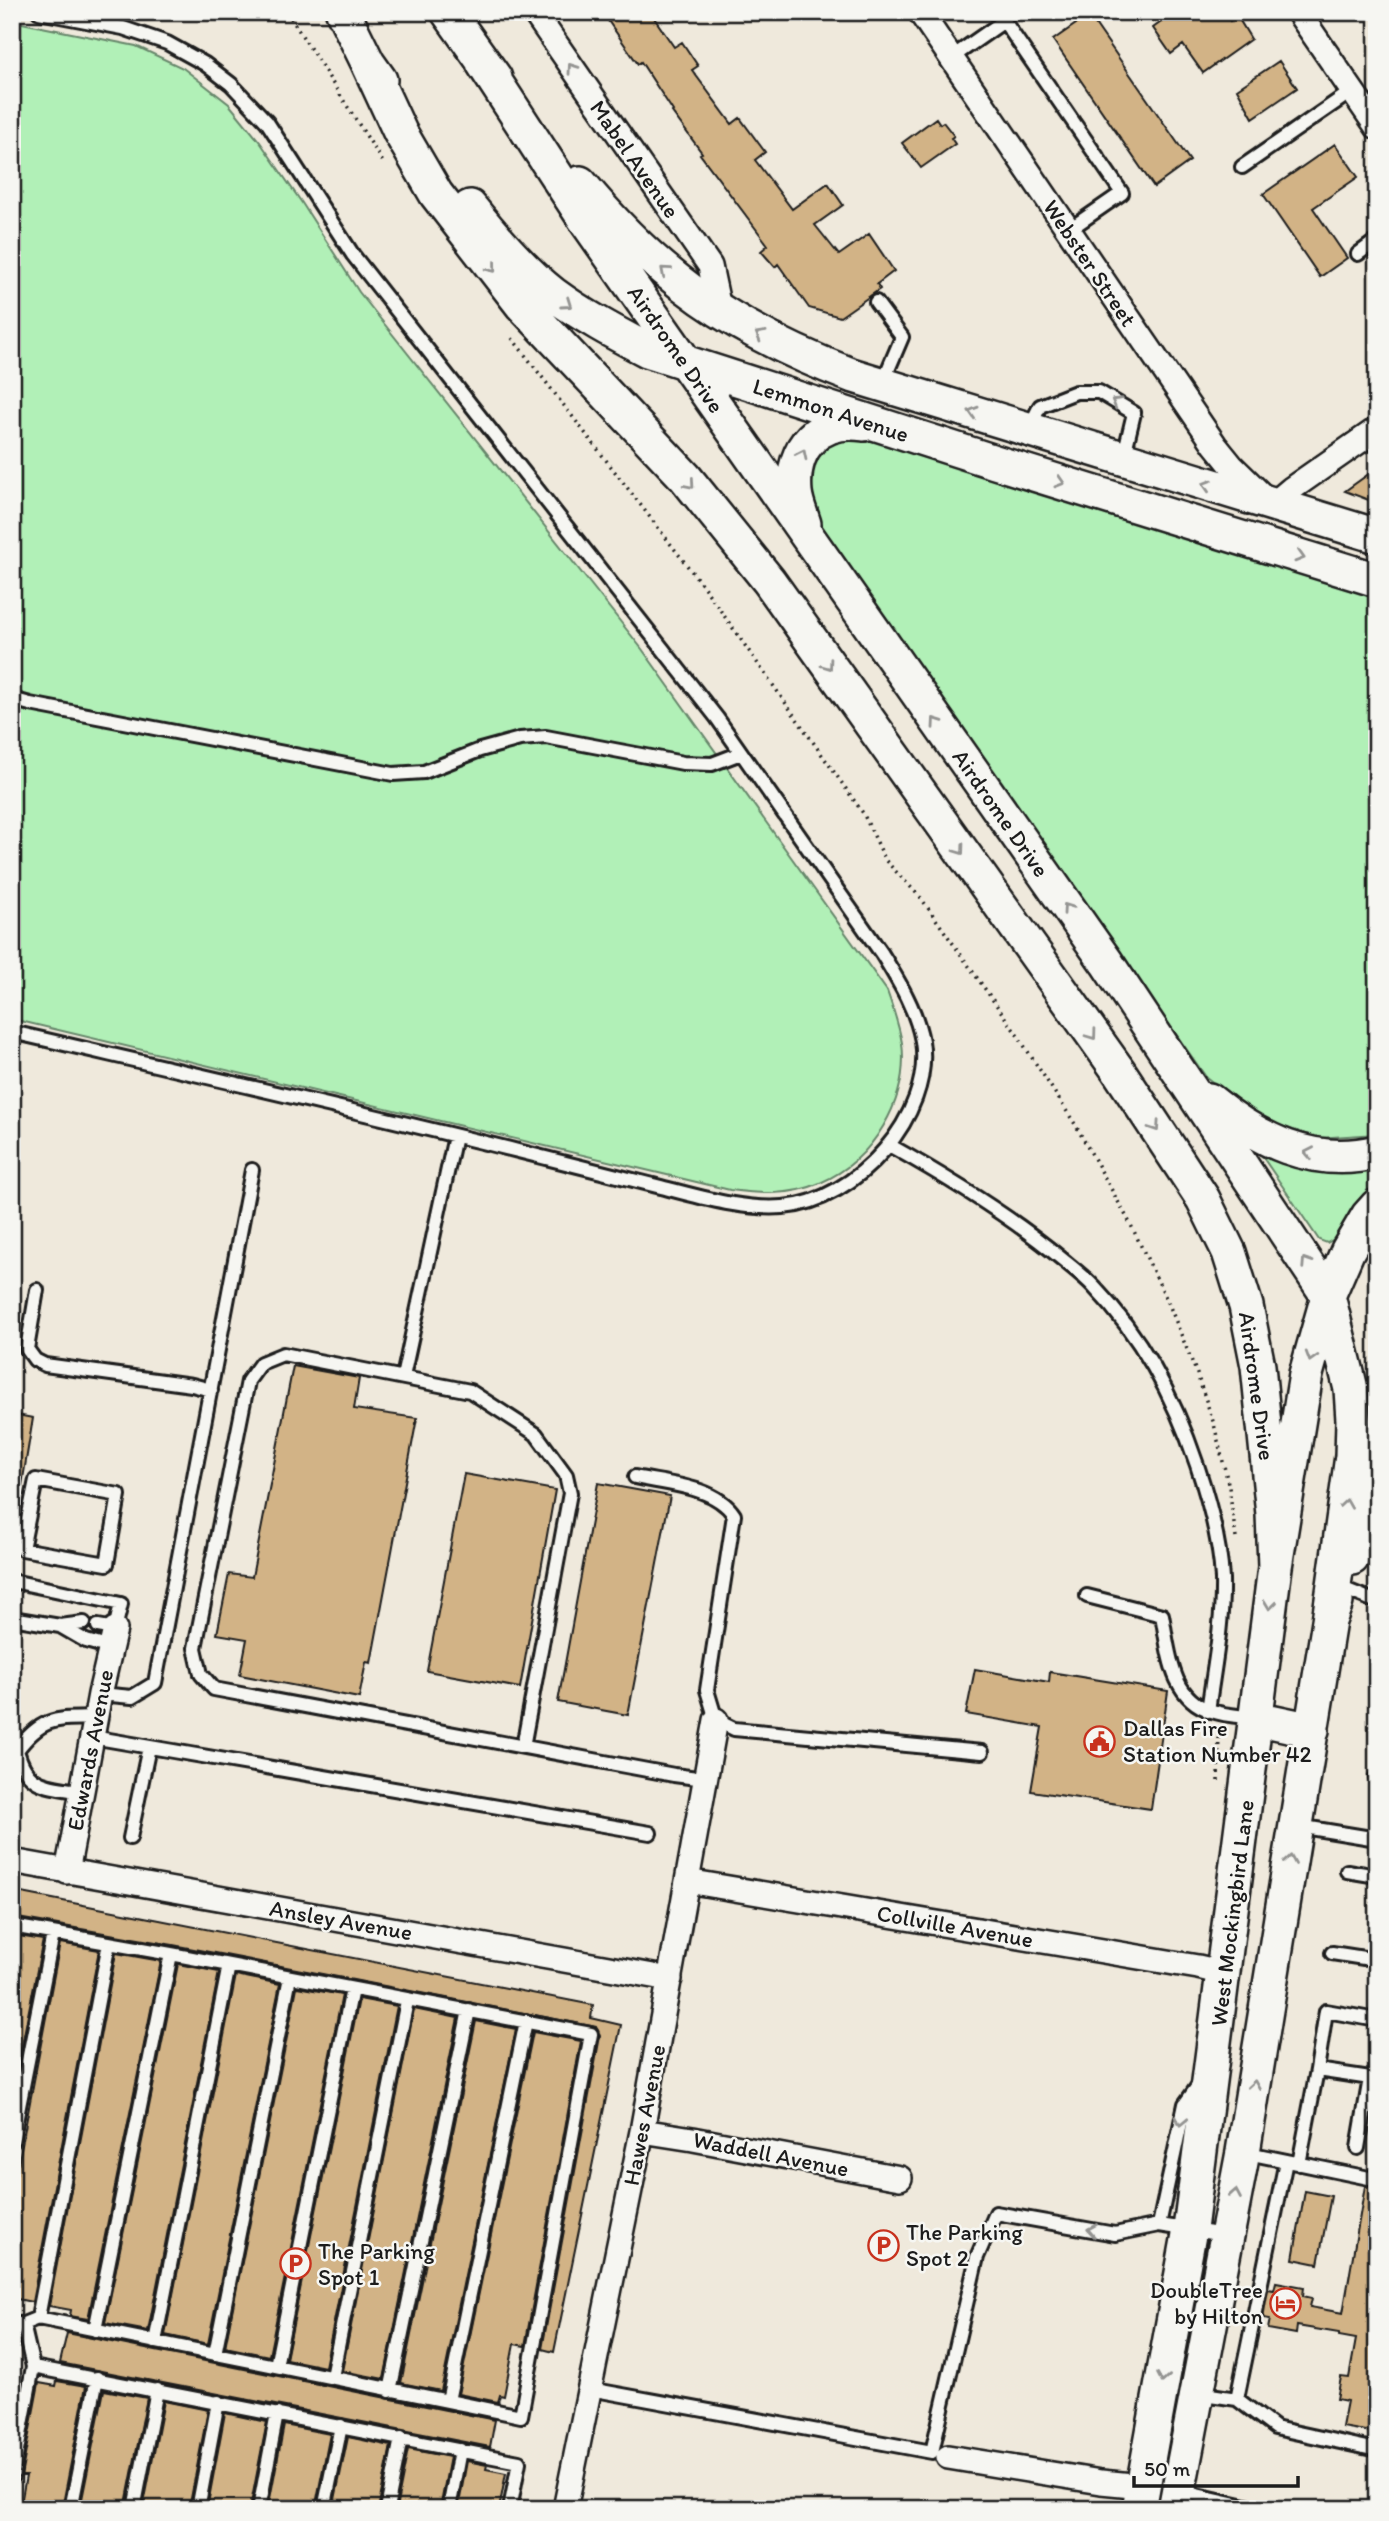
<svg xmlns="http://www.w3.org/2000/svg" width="1389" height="2521" viewBox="0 0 1389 2521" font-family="Itim,sans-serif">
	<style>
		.green { fill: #b1f0b7; stroke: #66866a; stroke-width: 2 }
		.building { fill: #d2b386; stroke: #1c1c1c; stroke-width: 2 }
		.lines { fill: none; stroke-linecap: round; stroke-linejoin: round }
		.lane-casing { stroke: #1c1c1c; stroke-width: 18 }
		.street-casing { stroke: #1c1c1c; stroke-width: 28 }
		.secondary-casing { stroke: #1c1c1c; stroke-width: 38 }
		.path { stroke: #1c1c1c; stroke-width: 3.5; stroke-dasharray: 2 5; stroke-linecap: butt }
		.lane { stroke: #f6f6f2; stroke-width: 12 }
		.street { stroke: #f6f6f2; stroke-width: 23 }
		.secondary { stroke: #f6f6f2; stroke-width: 33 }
		.oneway { stroke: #949492 }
		.labels { text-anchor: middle; stroke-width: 5; stroke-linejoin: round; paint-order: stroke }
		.street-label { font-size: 23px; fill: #1c1c1c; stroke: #f6f6f2 }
		.poi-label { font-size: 23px; fill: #1c1c1c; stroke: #f6f6f2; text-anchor: start }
	</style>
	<rect width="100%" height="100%" fill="#efe9dc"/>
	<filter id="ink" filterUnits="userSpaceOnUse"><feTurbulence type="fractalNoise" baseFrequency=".0143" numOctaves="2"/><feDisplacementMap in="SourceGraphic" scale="14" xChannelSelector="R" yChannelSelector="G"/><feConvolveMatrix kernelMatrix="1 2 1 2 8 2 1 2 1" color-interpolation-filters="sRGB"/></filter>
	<g filter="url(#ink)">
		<!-- green -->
		<path class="green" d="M 12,21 L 136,46 L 183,68 L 229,104 L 260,142 L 302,203 L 359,292 L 642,649 L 887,991 C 893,1008 899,1025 902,1043 C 909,1100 873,1160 820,1183 C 791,1196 760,1194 730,1190 L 12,1019 Z
			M 838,439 L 867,439 L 1377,592 L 1377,1134 L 1317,1138 L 1258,1118 L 1206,1077 L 802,501 L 816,452 Z
			M 1261,1151 L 1377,1163 L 1377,1180 L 1334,1239 L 1327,1243 L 1319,1240 L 1262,1156 Z"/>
		<!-- building -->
		<path class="building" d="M 602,12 L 650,12 L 674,47 L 682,42 L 698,66 L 692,70 L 732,124 L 740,118 L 765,152 L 755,160 L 792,209 L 828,183 L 843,205 L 815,225 L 839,255 L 869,234 L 894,271 L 877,284 L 880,289 L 840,317 L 809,308 L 778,264 L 775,267 L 761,251 L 768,245 L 700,154 L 702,153 L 672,112 L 673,111 L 641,62 L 638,64 Z
			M 1159,12 L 1223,12 L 1230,21 L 1237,16 L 1251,39 L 1203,73 L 1183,45 L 1171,54 L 1153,28 L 1164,20 Z
			M 1089,15 L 1190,161 L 1154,187 L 1053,40 Z
			M 1279,61 L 1297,88 L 1253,118 L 1237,89 Z
			M 936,118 L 940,124 L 943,122 L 954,136 L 951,138 L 955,144 L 921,168 L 902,143 Z
			M 1335,144 L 1358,177 L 1313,208 L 1347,258 L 1320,277 L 1263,194 Z
			M 1377,468 L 1377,498 L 1372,497 L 1371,501 L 1345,491 Z
			M 293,1366 L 359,1378 L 354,1409 L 417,1418 L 371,1663 L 366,1662 L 359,1698 L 240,1675 L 247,1639 L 217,1634 L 229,1574 L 252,1577 Z
			M 12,1414 L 33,1418 L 22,1485 L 12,1485 Z
			M 464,1474 L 555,1490 L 520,1688 L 427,1671 Z
			M 598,1483 L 670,1496 L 628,1715 L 558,1702 Z
			M 975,1669 L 1049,1682 L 1050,1672 L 1168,1691 L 1151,1809 L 1031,1791 L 1042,1727 L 966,1714 Z
			M 12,1891 L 593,2005 L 591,2018 L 621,2025 L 554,2352 L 542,2349 L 600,2036 L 596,2027 L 173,1945 L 12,1917 Z
			M 12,1935 L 43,1940 L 12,2095 Z
			M 60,1943 L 99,1950 L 32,2302 L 12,2298 L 12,2197 Z
			M 116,1953 L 161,1961 L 88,2319 L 70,2316 L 71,2310 L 49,2306 Z
			M 178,1964 L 219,1972 L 148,2331 L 105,2323 Z
			M 236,1975 L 280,1984 L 208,2344 L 165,2335 Z
			M 297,1987 L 342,1995 L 269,2356 L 225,2347 Z
			M 359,1999 L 397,2006 L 325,2367 L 286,2359 Z
			M 414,2009 L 458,2018 L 384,2379 L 342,2371 Z
			M 476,2021 L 516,2029 L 441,2391 L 401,2383 Z
			M 533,2032 L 581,2041 L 525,2346 L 514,2344 L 504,2396 L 500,2395 L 498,2402 L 458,2394 Z
			M 1377,2182 L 1377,2433 L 1342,2427 L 1347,2401 L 1337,2399 L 1341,2377 L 1349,2378 L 1356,2339 L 1339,2336 L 1339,2333 L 1297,2326 L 1296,2334 L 1268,2329 L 1270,2319 L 1263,2318 L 1268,2289 L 1274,2290 L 1276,2282 L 1304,2287 L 1303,2296 L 1312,2298 L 1310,2307 L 1343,2313 L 1365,2186 L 1372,2186 Z
			M 1305,2191 L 1331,2196 L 1318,2264 L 1293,2259 Z
			M 67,2333 L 495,2420 L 490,2447 L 60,2363 Z
			M 12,2378 L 22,2380 L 12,2429 Z
			M 57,2381 L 86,2386 L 62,2509 L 20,2509 L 26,2476 L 21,2476 L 39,2383 L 56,2386 Z
			M 104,2390 L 147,2398 L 125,2509 L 80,2509 Z
			M 164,2401 L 208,2410 L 189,2509 L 143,2509 Z
			M 225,2413 L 267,2422 L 250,2509 L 207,2509 Z
			M 284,2425 L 330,2434 L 315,2509 L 268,2509 Z
			M 348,2437 L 391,2446 L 378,2509 L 333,2509 Z
			M 408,2449 L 450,2457 L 440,2509 L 396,2509 Z
			M 467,2461 L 487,2465 L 486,2469 L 506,2473 L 499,2509 L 458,2509 Z"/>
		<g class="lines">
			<defs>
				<path id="lane" d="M 951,58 L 1004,21 L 1122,193 L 1067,231
					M 1242,167 L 1352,91
					M 1358,254 L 1377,240
					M 876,302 L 902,337 L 882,384
					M 1029,428 L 1040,406 L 1076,392 L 1099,392 L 1134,413 L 1123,459
					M 12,699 L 30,704 L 393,774 L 424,772 L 480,750 L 520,739 L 546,737 L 683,763 L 712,764 L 741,753
					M 12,1032 C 181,1071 350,1109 518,1151 C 566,1163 613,1175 661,1187 C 701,1197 741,1210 783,1207 C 856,1202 934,1115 922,1041 C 916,1009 899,982 882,954 L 717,718 L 353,255 L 267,122 L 231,84 L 205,64 L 167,43 L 123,28 L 39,12
					M 889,1145 C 950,1179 1009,1215 1062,1259 C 1073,1268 1085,1277 1094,1287 C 1142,1337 1175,1399 1197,1465 C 1209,1501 1220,1540 1222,1579 C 1223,1623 1214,1667 1208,1711
					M 37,1290 L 27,1349 L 35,1360 L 45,1365 L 192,1385 L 211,1390
					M 403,1377 L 455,1136
					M 635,1477 C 667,1484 715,1486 734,1515 L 707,1690 L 716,1720 L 734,1729 L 982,1752
					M 36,1480 L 119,1495 L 107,1564 L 22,1549 Z
					M 17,1582 L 121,1604 L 115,1629 L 98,1626
					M 1342,1588 L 1377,1602
					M 1087,1596 L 1162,1615 C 1169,1651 1170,1699 1212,1711 C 1226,1716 1241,1716 1256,1718
					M 12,1618 L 60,1626 L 84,1623
					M 60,1626 L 86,1641 L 111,1648
					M 100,1694 L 132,1697 L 155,1683 L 252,1170
					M 92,1737 L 650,1833
					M 523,1747 L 570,1493 L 566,1475 L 536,1434 L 470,1391 L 283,1354 L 261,1363 L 248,1381 L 195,1648 L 201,1674 L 214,1689 L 674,1775 L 705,1779
					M 1376,1777 L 1377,1778
					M 82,1792 C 47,1785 27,1789 17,1750 C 43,1716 56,1719 96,1718
					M 1298,1826 L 1377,1839
					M 130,1838 L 149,1747
					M 1347,1871 L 1377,1876
					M 12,1926 L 171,1954 L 591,2034 L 521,2416 L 448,2401
					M 1332,1953 L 1364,1958
					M 1317,2070 L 1326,2011 L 1377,2020
					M 12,2142 L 53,1934
					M 1358,2148 L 1370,2078
					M 1243,2152 L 1369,2178
					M 1299,2164 L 1317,2070 L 1377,2079
					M 1159,2225 L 1185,2104 L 1200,2083
					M 38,2318 L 109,1943
					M 12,2324 L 23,2324 L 38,2318 L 448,2401 L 526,2021
					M 95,2330 L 171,1954
					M 155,2342 L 229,1965
					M 215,2354 L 290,1977
					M 276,2366 L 352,1989
					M 33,2367 L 519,2462 L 510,2509
					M 332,2377 L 407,2001
					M 590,2389 L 932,2452 L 977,2257 L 996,2213 L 1115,2234 L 1159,2225 L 1225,2235
					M 390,2391 L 469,2010
					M 1197,2393 L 1237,2399 L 1286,2161
					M 1237,2399 L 1275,2428 L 1377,2450
					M 12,2477 L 33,2367 L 23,2324
					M 1179,2491 L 1259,2509
					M 71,2509 L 97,2378
					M 134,2509 L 157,2390
					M 198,2509 L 218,2402
					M 259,2509 L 277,2414
					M 324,2509 L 341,2426
					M 387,2509 L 401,2438
					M 449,2509 L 460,2450"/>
				<path id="street" d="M 534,12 L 710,266 L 720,313
					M 920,12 L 1215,445 L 1232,466 L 1272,505 L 1291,489 L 1377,429
					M 1298,12 L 1377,127
					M 12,1861 L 670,1979
					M 67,1872 L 100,1694 L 115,1629
					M 687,1881 L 1198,1967 L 1224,1973
					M 642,2131 L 693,2139 L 900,2178
					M 948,2457 L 1101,2482 L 1143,2486
					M 565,2509 L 642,2131 L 716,1720"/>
				<path id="secondary" d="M 343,12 L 368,63 L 380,80
					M 448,12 L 495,78
					M 368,63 L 400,132 L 436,194 L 522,305 L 685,477 L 769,581 L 1118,1070 L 1203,1199 L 1229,1252 L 1246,1306 L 1258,1366 L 1273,1514 L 1275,1567
					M 483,63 L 586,221 L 1107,963 L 1328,1296 L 1351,1389 L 1353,1420 L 1352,1456 L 1329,1621
					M 580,183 C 659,279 735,331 851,375 L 1377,536
					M 470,207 C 494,237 522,270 553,294 C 583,316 615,333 647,350 L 995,462 L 1377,580
					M 804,524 C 801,514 796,503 795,492 C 791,447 819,417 864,424
					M 1209,1100 C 1258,1140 1312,1168 1377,1152
					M 1352,1558 L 1377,1491
					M 1256,1718 L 1312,1730
					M 1139,2509 L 1190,2229 L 1275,1567 L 1306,1374 L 1328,1296 L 1348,1250 L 1368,1216 L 1377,1206
					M 1175,2509 L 1243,2152 L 1329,1621 L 1336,1602"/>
			</defs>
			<!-- lane casing -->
			<use href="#lane" class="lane-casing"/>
			<!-- street casing -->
			<use href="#street" class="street-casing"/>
			<!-- secondary casing -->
			<use href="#secondary" class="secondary-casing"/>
			<!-- path -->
			<path class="path" d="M 287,12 L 383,162
				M 512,338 L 706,590 L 863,813 L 886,861 L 921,898 L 1016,1033 L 1075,1124 L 1130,1223 L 1168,1302 L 1197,1374 L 1214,1424 L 1229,1487 L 1236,1538
				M 1218,1781 L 1219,1729"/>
			<!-- lane -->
			<use href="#lane" class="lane"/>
			<!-- street -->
			<use href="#street" class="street"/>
			<!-- secondary -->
			<use href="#secondary" class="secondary"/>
		</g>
		<!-- one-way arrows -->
		<defs><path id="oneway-chevron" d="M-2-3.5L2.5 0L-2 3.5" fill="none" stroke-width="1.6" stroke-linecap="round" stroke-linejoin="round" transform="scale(1.75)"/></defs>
		<g class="oneway">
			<use href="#oneway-chevron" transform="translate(572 68) rotate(-125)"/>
			<use href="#oneway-chevron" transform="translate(492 268) rotate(51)"/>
			<use href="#oneway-chevron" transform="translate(665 271) rotate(-139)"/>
			<use href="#oneway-chevron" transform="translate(567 304) rotate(35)"/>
			<use href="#oneway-chevron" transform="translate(760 335) rotate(-150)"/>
			<use href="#oneway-chevron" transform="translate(1116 402) rotate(-149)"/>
			<use href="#oneway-chevron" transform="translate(973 412) rotate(-163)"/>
			<use href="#oneway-chevron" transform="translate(802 454) rotate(-64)"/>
			<use href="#oneway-chevron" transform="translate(1060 482) rotate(17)"/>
			<use href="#oneway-chevron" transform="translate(690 484) rotate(49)"/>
			<use href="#oneway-chevron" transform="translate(1207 485) rotate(-163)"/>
			<use href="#oneway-chevron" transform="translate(1300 557) rotate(17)"/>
			<use href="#oneway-chevron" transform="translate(828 665) rotate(54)"/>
			<use href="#oneway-chevron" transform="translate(936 722) rotate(-125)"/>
			<use href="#oneway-chevron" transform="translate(960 850) rotate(54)"/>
			<use href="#oneway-chevron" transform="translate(1067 908) rotate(-125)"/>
			<use href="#oneway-chevron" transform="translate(1092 1035) rotate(54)"/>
			<use href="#oneway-chevron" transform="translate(1155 1127) rotate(56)"/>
			<use href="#oneway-chevron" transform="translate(1309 1153) rotate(-169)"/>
			<use href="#oneway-chevron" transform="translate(1306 1262) rotate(-123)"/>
			<use href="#oneway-chevron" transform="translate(1311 1357) rotate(107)"/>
			<use href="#oneway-chevron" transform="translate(1346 1504) rotate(-82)"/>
			<use href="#oneway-chevron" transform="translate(1270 1605) rotate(97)"/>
			<use href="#oneway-chevron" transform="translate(1290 1860) rotate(-81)"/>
			<use href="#oneway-chevron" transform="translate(1254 2085) rotate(-81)"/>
			<use href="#oneway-chevron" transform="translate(1181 2121) rotate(102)"/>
			<use href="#oneway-chevron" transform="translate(1235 2194) rotate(-80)"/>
			<use href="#oneway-chevron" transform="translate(1092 2230) rotate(-170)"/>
			<use href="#oneway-chevron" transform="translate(1163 2378) rotate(100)"/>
		</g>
	</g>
	<!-- icons -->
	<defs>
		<symbol id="civic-ring" viewBox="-11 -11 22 22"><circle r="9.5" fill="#f6f6f2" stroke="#c8321e" stroke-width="1.5"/><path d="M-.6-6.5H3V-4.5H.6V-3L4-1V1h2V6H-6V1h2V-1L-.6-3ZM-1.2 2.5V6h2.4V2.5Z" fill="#c8321e"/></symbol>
		<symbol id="parking-ring" viewBox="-11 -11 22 22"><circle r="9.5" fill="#f6f6f2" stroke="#c8321e" stroke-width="1.5"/><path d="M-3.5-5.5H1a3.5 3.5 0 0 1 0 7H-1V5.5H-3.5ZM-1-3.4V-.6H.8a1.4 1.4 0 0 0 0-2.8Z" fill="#c8321e"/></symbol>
		<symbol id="hotel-ring" viewBox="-11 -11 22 22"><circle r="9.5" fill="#f6f6f2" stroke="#c8321e" stroke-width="1.5"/><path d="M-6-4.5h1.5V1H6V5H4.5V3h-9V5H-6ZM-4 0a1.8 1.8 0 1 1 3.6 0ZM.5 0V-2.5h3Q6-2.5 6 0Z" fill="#c8321e"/></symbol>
	</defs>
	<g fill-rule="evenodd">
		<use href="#civic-ring" x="1082" y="1724" width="35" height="35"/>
		<use href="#parking-ring" x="866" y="2228" width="35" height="35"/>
		<use href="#parking-ring" x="278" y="2246" width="35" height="35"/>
		<use href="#hotel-ring" x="1268" y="2286" width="35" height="35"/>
	</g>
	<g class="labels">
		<!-- street labels -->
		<g class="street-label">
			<text transform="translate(635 159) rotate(55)" y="8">Mabel Avenue</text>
			<text transform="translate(1090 263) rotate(56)" y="8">Webster Street</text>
			<text transform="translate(676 349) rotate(55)" y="8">Airdrome Drive</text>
			<text transform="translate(831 410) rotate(18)" y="8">Lemmon Avenue</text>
			<text transform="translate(1001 813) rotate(55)" y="8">Airdrome Drive</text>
			<text transform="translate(1257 1386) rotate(82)" y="8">Airdrome Drive</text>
			<text transform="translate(90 1750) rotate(-79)" y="8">Edwards Avenue</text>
			<text transform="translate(1232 1913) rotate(-83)" y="8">West Mockingbird Lane</text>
			<text transform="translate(341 1920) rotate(10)" y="8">Ansley Avenue</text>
			<text transform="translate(955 1926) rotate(10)" y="8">Collville Avenue</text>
			<text transform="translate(644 2115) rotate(-79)" y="8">Hawes Avenue</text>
			<text transform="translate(771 2154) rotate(11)" y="8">Waddell Avenue</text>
		</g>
		<!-- poi labels -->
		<g class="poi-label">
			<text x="1123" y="1736">Dallas Fire<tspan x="1123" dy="26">Station Number 42</tspan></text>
			<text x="906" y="2240">The Parking<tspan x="906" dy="26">Spot 2</tspan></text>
			<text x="318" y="2259">The Parking<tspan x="318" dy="26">Spot 1</tspan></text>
			<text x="1263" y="2298" text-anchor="end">DoubleTree<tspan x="1263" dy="26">by Hilton</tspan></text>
		</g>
	</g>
	<!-- margin -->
	<rect width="1389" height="2521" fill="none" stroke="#f6f6f2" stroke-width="42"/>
	<rect x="21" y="21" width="1347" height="2479" fill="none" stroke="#1c1c1c" stroke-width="2.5" filter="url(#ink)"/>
	<!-- scale -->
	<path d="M1134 2476v10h164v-10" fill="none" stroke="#1c1c1c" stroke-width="3.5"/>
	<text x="1144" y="2476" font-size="21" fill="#1c1c1c" stroke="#f6f6f2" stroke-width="5" paint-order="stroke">50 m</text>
</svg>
